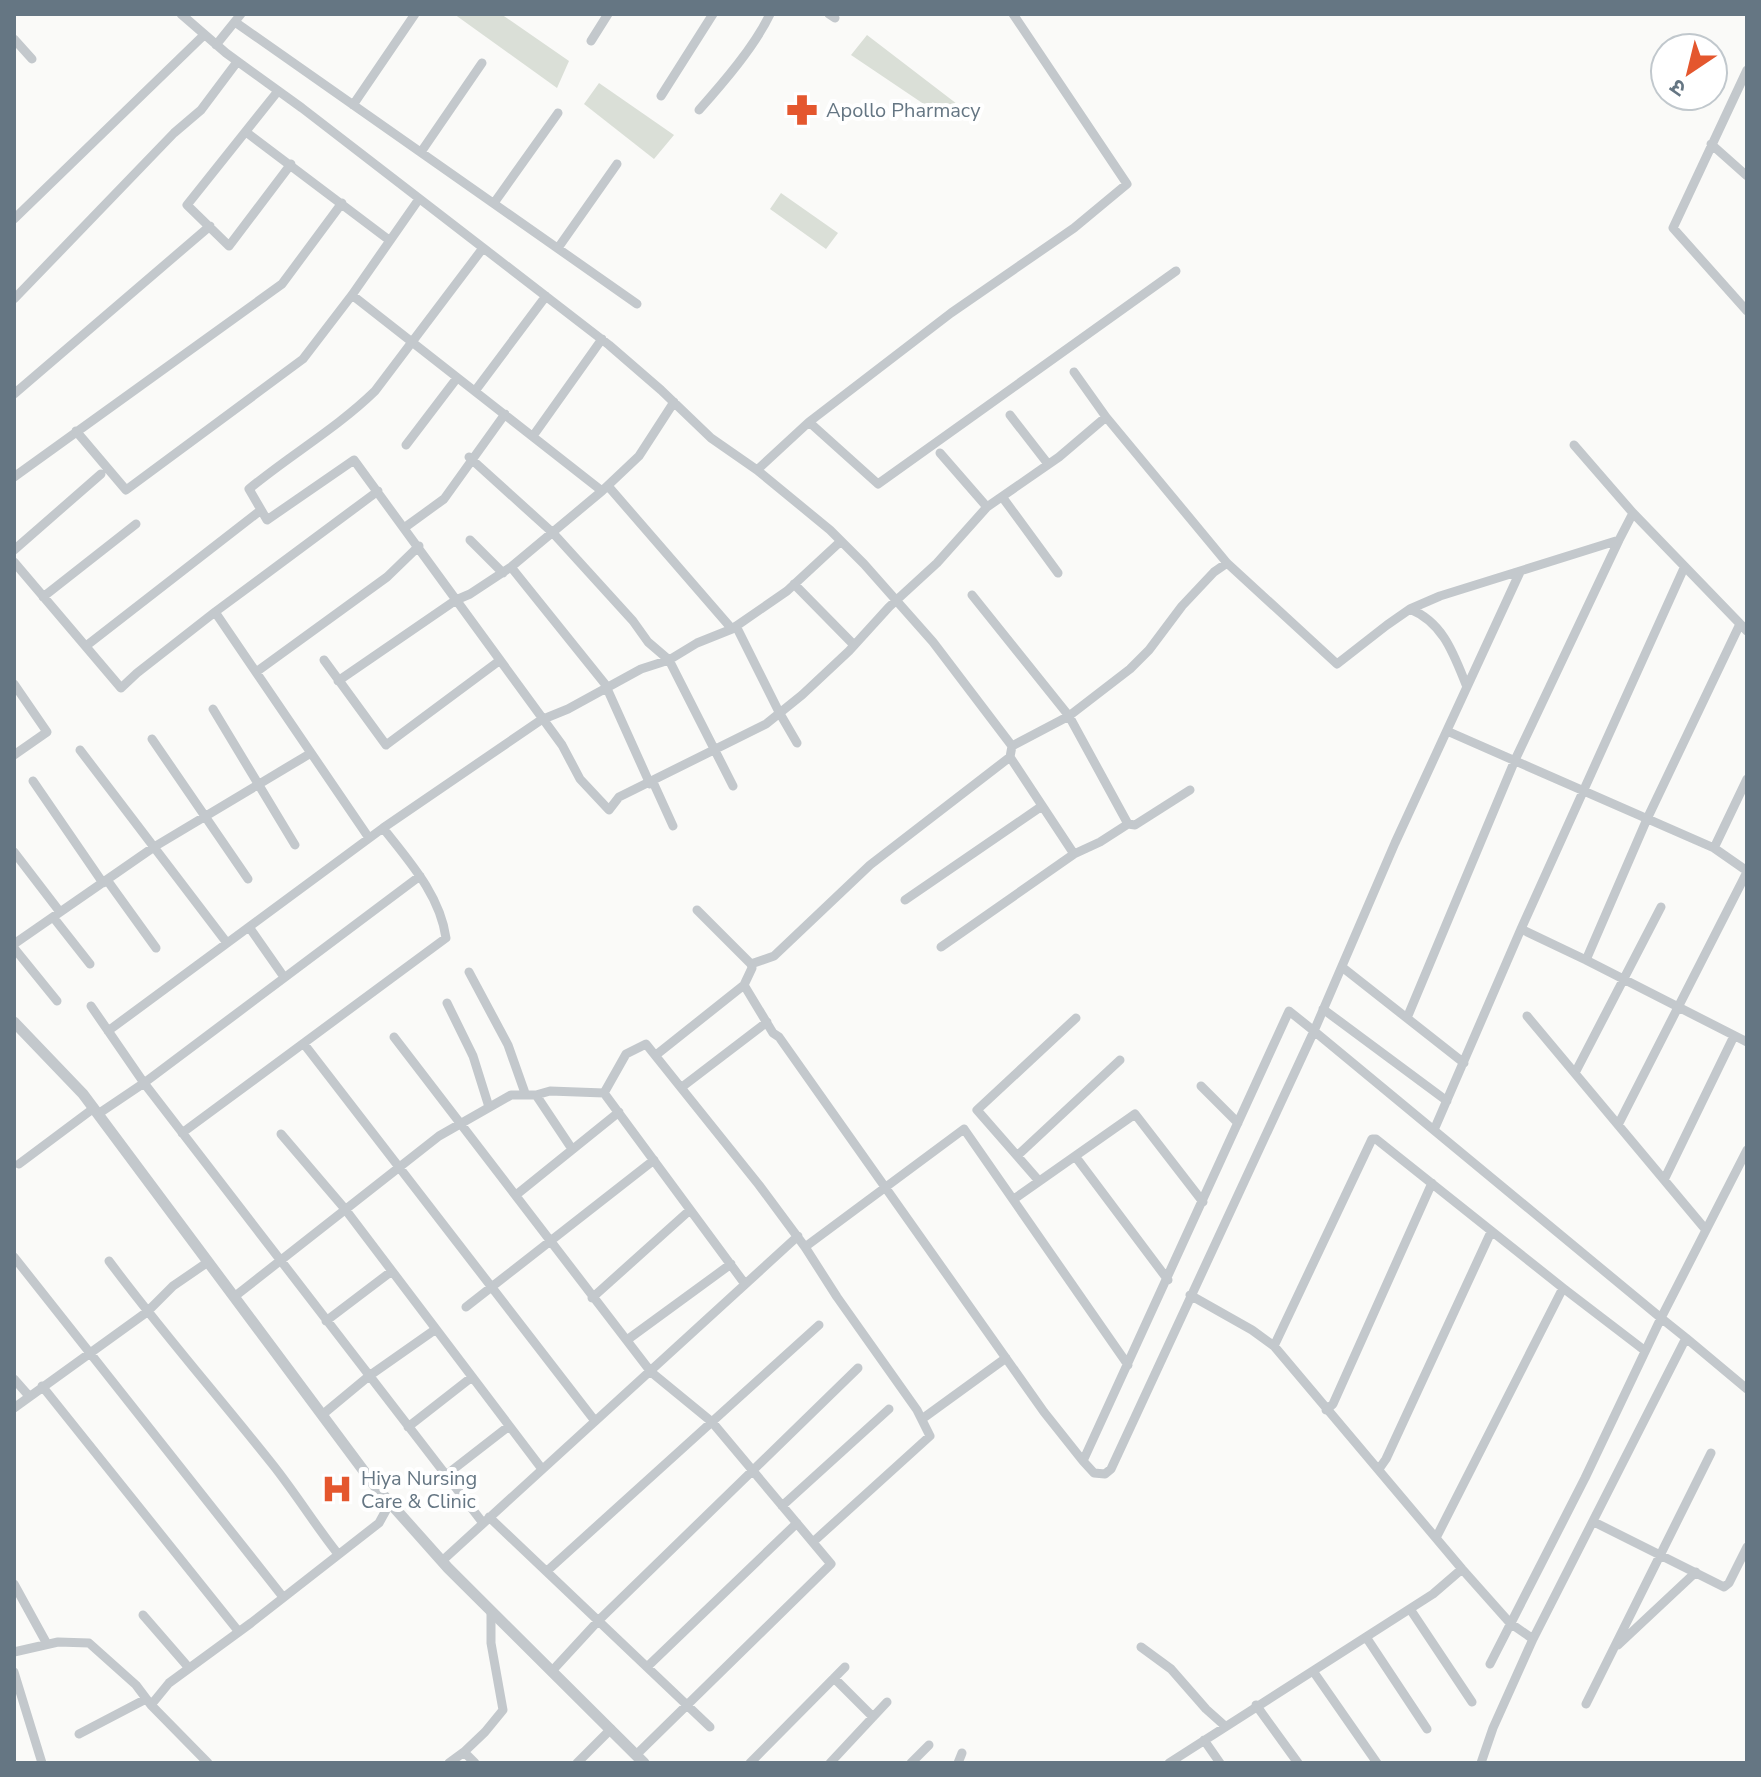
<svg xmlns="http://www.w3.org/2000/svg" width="1761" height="1777" viewBox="0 0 1761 1777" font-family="'Nunito Sans','Noto Sans Devanagari',sans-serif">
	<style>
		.green { fill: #dadfd7 }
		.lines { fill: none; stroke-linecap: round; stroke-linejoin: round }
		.minor { stroke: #c3c8cc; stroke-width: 9 }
		.tertiary { stroke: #c3c8cc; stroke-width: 11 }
		.labels { text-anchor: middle; stroke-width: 8; stroke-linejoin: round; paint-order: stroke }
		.poi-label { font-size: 20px; fill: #657683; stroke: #fff; text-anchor: start }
	</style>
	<rect width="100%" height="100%" fill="#fafaf8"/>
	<!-- green -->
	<path class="green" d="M 454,14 L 501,14 L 569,61 L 557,88 Z
		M 867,35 L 957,104 L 946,119 L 851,55 Z
		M 599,83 L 674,135 L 654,159 L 584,104 Z
		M 781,193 L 838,233 L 826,249 L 770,209 Z"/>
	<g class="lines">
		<!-- minor -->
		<path class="minor" d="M 181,14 L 226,53 L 302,108 L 609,345 L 661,390 L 711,438 L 757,470 L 830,530 L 864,564 L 933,642 L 1012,746 L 1010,757 L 870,865 L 774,956 L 751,964
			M 829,14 L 835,18
			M 235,22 L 637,304
			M 14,39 L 32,59
			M 591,41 L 608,14
			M 216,45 L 241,14
			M 1747,70 L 1673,228 L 1747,311
			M 278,91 L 187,205 L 229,246 L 291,164
			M 661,96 L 713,14
			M 353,105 L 415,14
			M 699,110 C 723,83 755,46 770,14
			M 246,132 L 389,240
			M 1711,144 L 1747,176
			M 421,152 L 482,63
			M 494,203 L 558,113
			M 14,219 L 204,35
			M 483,248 L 375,391 C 337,428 290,455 249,489 L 267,520 L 354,460 L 562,745 L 580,779 L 609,810 L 619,797 L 766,724 L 802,695 L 849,651 L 889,607 L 937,563 L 987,507 L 1059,457 L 1106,417 L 1227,563 L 1337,664 L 1387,625 L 1410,609 L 1440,596 L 1619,540 L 1633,513 L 1574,445
			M 558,248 L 617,164
			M 352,295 L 602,491
			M 14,299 L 174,133 L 201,110 L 237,62
			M 1074,372 L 1106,417
			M 475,391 L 546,296
			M 14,394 L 210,226
			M 1010,415 L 1048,464
			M 809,422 L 878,484 L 1176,271
			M 76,431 L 126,490 L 303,359 L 352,295 L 419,199
			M 533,436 L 602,339
			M 406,445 L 457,378
			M 940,453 L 987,507
			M 469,457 L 553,533 L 633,621 L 648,642 L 669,660 L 733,786
			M 757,470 L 809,422 L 951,313 L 1074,228 L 1127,184 L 1013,14
			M 14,477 L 282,284 L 342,203
			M 608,486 L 732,629
			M 1003,498 L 1058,573
			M 1633,513 L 1747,631
			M 404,528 L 444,499 L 505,414
			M 470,540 L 503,573
			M 14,550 L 101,474
			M 14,562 L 121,688 L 137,673 L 215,612 L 378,491
			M 511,567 L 605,684 L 650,784
			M 1520,572 L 1395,843 L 1314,1031 L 1111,1469 L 1105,1474 L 1094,1473 L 1083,1461 L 1289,1011 L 1314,1031 L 1661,1318 L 1747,1150
			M 794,584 L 854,645
			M 972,595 L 1069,716 L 1012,746
			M 43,597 L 136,524
			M 1410,609 C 1444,623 1454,655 1467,687
			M 215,612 L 369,838
			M 736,626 L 779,712 L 797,743
			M 86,646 L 261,510
			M 324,660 L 386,745 L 499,661
			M 256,672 L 387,577 L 419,546
			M 338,681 L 456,600 L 470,594 L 511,567 L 602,491 L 639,456 L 674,402
			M 14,684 L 47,732 L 14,755
			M 213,709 L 295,845
			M 1447,731 L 1714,848 L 1747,779
			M 152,739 L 248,879
			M 80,750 L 227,943
			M 1010,757 L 1074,854
			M 33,781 L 103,883
			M 653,782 L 673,826
			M 1190,790 L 1135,825 L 1128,824 L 1069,716 L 1130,669 L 1149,650 L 1182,606 L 1214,572 L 1227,563
			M 1714,848 L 1747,871
			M 14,852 L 60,912
			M 107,880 L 156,948
			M 905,900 L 1042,806
			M 697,910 L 751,964
			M 53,917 L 90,964
			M 249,927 L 284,977
			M 1521,929 L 1586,960 L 1647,819 L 1740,624
			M 14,944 L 154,847 L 311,753
			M 941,947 L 1074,854 L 1100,842 L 1128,824
			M 14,948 L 57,1001
			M 1586,960 L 1747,1042
			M 1342,967 L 1464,1063
			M 469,972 L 508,1045 L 525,1093
			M 744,985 L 773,1033 L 779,1037 L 1044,1412 L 1083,1461
			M 447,1003 L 473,1056 L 489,1107
			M 91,1006 L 144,1083 L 483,1523
			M 1323,1009 L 1447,1101
			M 1527,1016 L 1706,1230
			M 1407,1018 L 1515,760 L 1619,540
			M 108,1031 L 383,828 L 541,720 L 568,709 L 641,669 L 669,660 L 697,643 L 732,629 L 787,591 L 841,541
			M 394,1037 L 651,1372 L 712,1422 L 831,1564 L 636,1755
			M 304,1044 L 595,1421
			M 656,1055 L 744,985 L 752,968 L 751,964
			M 1575,1073 L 1661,907
			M 1201,1086 L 1238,1123
			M 682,1087 L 767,1022
			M 604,1093 L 745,1284
			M 536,1095 L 572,1149
			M 98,1114 L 144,1083 L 420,876
			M 1618,1125 L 1747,872
			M 1434,1130 L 1521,929 L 1684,568
			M 182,1133 L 446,938 C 440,895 409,861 383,828
			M 281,1134 L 345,1209 L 542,1469
			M 1017,1156 L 1120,1060
			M 1075,1156 L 1168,1280
			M 19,1164 L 94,1108
			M 1664,1180 L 1734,1036
			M 1039,1181 L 977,1110 L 1076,1018
			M 516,1195 L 619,1112
			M 1014,1199 L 1135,1114 L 1203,1202
			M 805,1247 L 964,1129 L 1128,1365
			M 14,1257 L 283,1597
			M 109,1261 C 161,1331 219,1397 273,1465 C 296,1494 315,1525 338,1554
			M 1563,1288 L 1644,1350
			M 1190,1295 L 1252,1330 L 1274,1346 L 1462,1569 L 1510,1623 L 1533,1639
			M 234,1297 L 439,1136 L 511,1095 L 536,1095 L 550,1091 L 604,1093 L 626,1054 L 646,1044 L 759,1185 L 805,1247 L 837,1297 L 917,1410 L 930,1436 L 813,1542
			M 592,1298 L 690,1210
			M 466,1307 L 654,1160
			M 326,1321 L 392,1271
			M 627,1340 L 731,1264
			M 1274,1346 L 1372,1139 L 1376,1139 L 1563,1288 L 1437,1536
			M 14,1379 L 29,1396
			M 42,1386 L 239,1632
			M 14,1408 L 147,1312 L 173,1286 L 208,1262
			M 1326,1410 L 1333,1404 L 1432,1183
			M 322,1415 L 369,1376 L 436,1329
			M 922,1419 L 1006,1358
			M 408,1427 L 472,1377
			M 1379,1469 L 1386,1459 L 1491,1232
			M 446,1475 L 509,1426
			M 782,1506 L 889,1409
			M 489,1517 L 710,1727
			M 1594,1522 L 1724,1587 L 1729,1583 L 1747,1547
			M 442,1561 L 798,1236
			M 547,1571 L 819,1325
			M 14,1584 L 47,1644
			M 1410,1609 L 1472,1702
			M 143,1615 L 189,1668
			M 1366,1637 L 1427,1729
			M 1618,1645 L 1696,1572
			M 1141,1647 L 1171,1669 L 1206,1709 L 1225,1726
			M 14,1652 L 58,1642 L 89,1643 L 136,1685 L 151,1705 L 208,1763
			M 1490,1664 L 1585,1478 L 1661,1318 L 1686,1338
			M 647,1667 L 797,1523
			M 552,1671 L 599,1620 L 858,1368
			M 1313,1671 L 1377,1763
			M 14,1672 L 42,1763
			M 834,1678 L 873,1717
			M 1586,1704 L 1711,1453
			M 151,1705 L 169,1683 L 251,1623 L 379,1523 L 390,1503
			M 1256,1705 L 1298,1763
			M 79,1734 L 146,1699
			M 1204,1740 L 1220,1763
			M 449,1763 L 464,1752
			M 475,1763 L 464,1752 L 485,1732 L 503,1710 L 491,1643 L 491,1611
			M 577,1763 L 611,1729
			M 750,1763 L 845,1667
			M 830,1763 L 887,1702
			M 911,1763 L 929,1745
			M 958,1763 L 962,1753
			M 1169,1763 L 1433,1594 L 1462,1569
			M 1481,1763 L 1493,1728 L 1533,1639 L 1686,1338 L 1747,1389"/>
		<!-- tertiary -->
		<path class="tertiary" d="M 14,1022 L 83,1094 L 375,1486 L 448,1568 L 644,1763"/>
	</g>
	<!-- icons -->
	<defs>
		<symbol id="pharmacy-bare" viewBox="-9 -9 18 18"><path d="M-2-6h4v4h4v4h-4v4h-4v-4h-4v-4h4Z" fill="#e4572e" stroke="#fff" stroke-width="2.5" paint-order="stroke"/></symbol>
		<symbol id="hospital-bare" viewBox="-9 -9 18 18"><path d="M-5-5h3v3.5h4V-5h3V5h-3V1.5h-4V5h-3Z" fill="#e4572e" stroke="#fff" stroke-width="2.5" paint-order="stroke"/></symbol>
	</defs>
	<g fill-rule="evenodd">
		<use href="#pharmacy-bare" x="780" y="88" width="44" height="44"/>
		<use href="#hospital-bare" x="315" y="1467" width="44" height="44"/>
	</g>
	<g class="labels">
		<!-- poi labels -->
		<g class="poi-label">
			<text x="826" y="117">Apollo Pharmacy</text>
			<text x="361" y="1485">Hiya Nursing<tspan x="361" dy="23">Care &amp; Clinic</tspan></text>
		</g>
	</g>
	<!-- border -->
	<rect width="1761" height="1777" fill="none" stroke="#657683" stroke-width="32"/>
	<!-- north arrow -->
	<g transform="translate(1689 72) rotate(215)"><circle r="38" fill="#ffffff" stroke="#c1c8cd" stroke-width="2"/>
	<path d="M0-6L14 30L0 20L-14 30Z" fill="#e4572e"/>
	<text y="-12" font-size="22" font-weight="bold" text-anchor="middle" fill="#657683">उ</text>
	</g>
</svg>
